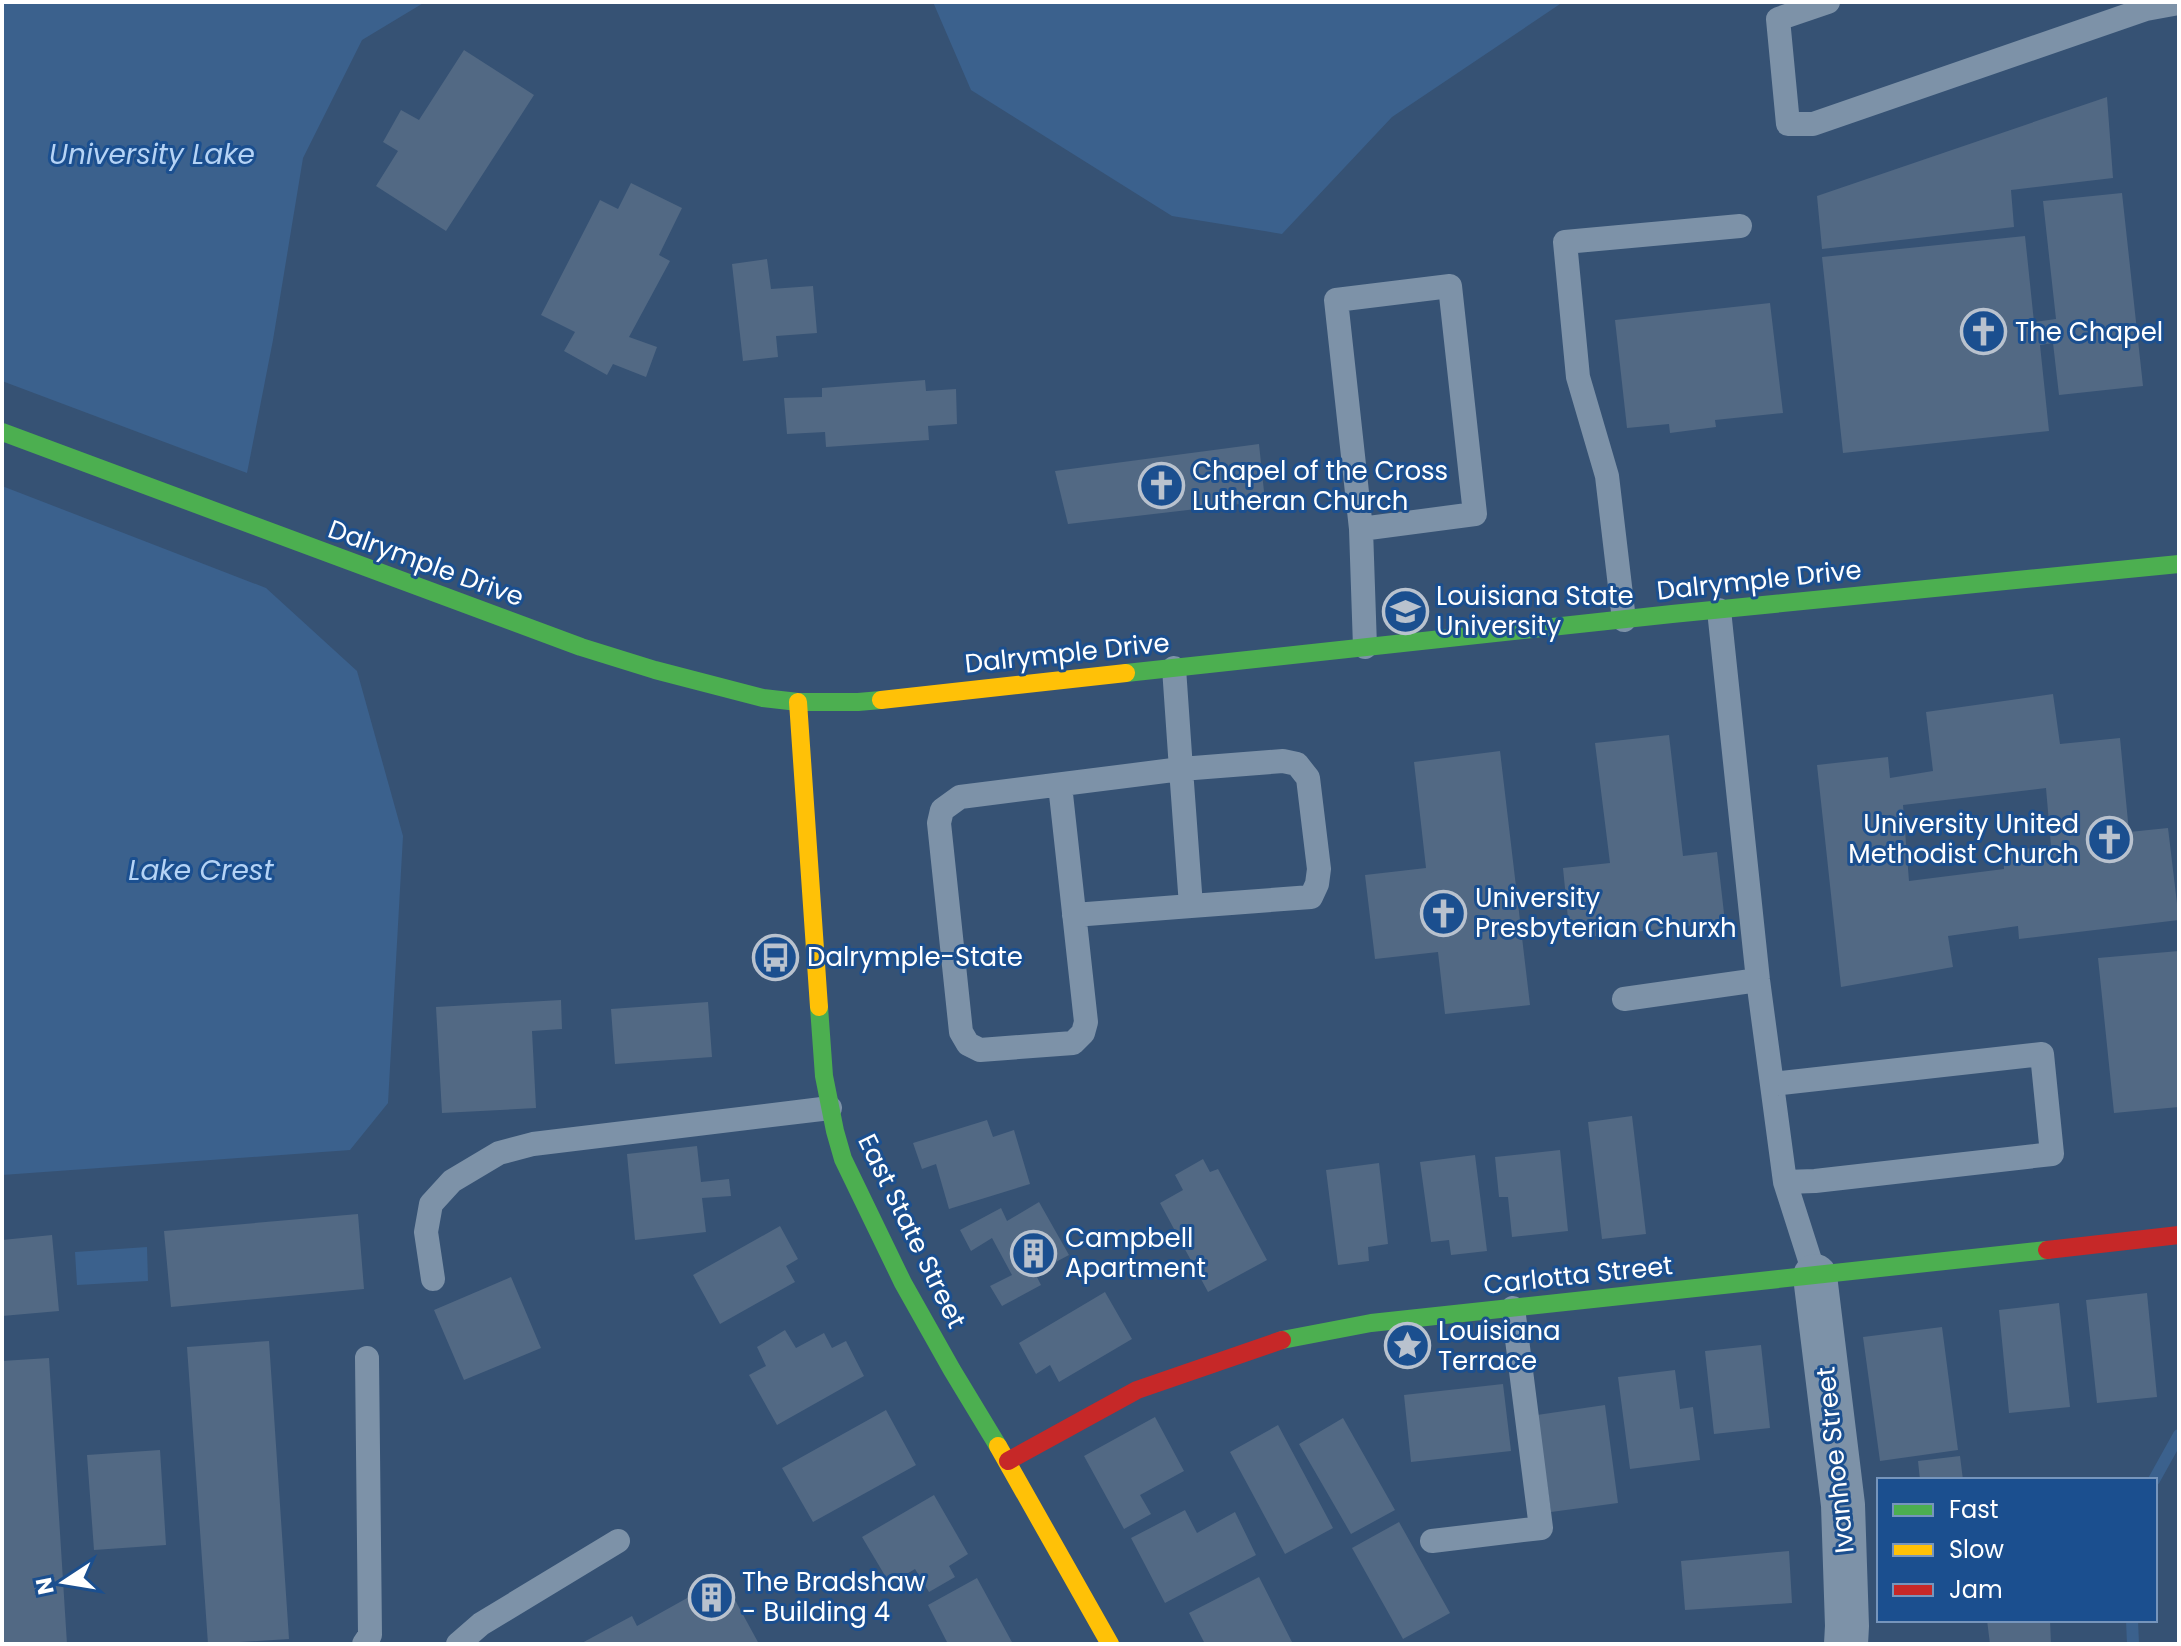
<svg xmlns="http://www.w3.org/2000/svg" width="2181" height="1646" viewBox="0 0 2181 1646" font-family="Poppins,sans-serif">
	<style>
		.water { fill: #3b618d }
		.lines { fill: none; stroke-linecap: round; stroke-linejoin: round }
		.stream { stroke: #3b618d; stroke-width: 12 }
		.building { fill: #526984; fill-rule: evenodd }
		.lane { stroke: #7d92a8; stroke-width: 24 }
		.street { stroke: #7d92a8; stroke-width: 44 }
		.fast { stroke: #4caf50; stroke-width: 18 }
		.slow { stroke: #ffc107; stroke-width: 18 }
		.jam { stroke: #c62828; stroke-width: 18 }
		.labels { text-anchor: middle; stroke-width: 6; stroke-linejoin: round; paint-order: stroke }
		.poi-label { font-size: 26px; fill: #fff; stroke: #1b4f8f; text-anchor: start }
		.street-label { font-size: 26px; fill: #fff; stroke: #1b4f8f }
		.water-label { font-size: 28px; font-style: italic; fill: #b5d3f5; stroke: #1b4f8f }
	</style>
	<rect width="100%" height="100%" fill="#365274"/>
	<!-- water -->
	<path class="water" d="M 2,2 L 425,2 L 362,40 L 303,158 L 273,340 L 247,473 L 2,381 Z
		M 933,2 L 1563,2 L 1392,117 L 1282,234 L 1172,216 L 971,90 Z
		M 2,486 L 266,588 L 357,671 L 403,836 L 388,1103 L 350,1150 L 2,1175 Z
		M 147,1247 L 148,1281 L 77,1285 L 75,1252 Z"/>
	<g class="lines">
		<!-- stream -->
		<path class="stream" d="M 2154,1480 L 2179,1435
			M 2132,1620 L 2133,1644"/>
	</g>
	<!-- building -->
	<path class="building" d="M 464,50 L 534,95 L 446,231 L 376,186 L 398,151 L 383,142 L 401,110 L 419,120 Z
		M 2107,97 L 2113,178 L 2011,190 L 2014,227 L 1822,249 L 1817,196 Z
		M 631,183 L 682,208 L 659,255 L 670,261 L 629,337 L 657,347 L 646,377 L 613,364 L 607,375 L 564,351 L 575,332 L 541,315 L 600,200 L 618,209 Z
		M 2122,193 L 2143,386 L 2059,395 L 2053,343 L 2040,345 L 2049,431 L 1843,453 L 1822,257 L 2025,236 L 2034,322 L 2056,319 L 2043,201 Z
		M 767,259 L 771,289 L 813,286 L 817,333 L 776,336 L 778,357 L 743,361 L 732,264 Z
		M 1770,303 L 1783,413 L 1715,420 L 1716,427 L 1670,433 L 1669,424 L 1627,428 L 1615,320 Z
		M 925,380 L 926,391 L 956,389 L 957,424 L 928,426 L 929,440 L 826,447 L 825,432 L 787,434 L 784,398 L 822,397 L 822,388 Z
		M 1259,444 L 1265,501 L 1068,524 L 1055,471 Z
		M 2053,694 L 2060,744 L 2120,738 L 2129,832 L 2168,828 L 2179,920 L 2019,939 L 2018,926 L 1948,936 L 1953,967 L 1841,987 L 1817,765 L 1888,757 L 1890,778 L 1933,771 L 1926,712 ZM 2046,788 L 2051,846 L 2003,851 L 2004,869 L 1909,881 L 1903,805 Z
		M 1669,735 L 1683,856 L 1717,852 L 1725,922 L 1570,939 L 1563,868 L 1610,863 L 1595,743 Z
		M 1500,751 L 1530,1005 L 1445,1014 L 1438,952 L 1375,959 L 1365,875 L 1426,868 L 1414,762 Z
		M 2179,951 L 2179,1107 L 2114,1113 L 2098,958 Z
		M 561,1000 L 562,1029 L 532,1031 L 536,1108 L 442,1113 L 436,1007 Z
		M 708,1002 L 712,1057 L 615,1064 L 611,1009 Z
		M 1632,1116 L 1646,1234 L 1602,1239 L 1588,1122 Z
		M 987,1120 L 993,1137 L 1014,1130 L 1030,1184 L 949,1209 L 936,1164 L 922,1169 L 913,1143 Z
		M 697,1146 L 701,1182 L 729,1179 L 731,1196 L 702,1198 L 706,1232 L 635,1240 L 627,1154 Z
		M 1560,1150 L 1568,1231 L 1512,1237 L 1508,1197 L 1499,1197 L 1495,1157 Z
		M 1475,1155 L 1487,1251 L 1451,1255 L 1449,1240 L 1431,1242 L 1420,1162 Z
		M 1203,1159 L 1210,1172 L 1218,1169 L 1267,1260 L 1208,1292 L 1160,1203 L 1183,1190 L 1175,1175 Z
		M 1379,1163 L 1388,1244 L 1368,1247 L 1369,1261 L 1338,1265 L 1326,1170 Z
		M 1039,1202 L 1069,1255 L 1035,1273 L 1041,1285 L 1002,1306 L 990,1286 L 1012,1275 L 992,1238 L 971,1251 L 960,1230 L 1001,1208 L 1007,1221 Z
		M 358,1214 L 364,1289 L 171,1307 L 164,1231 Z
		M 780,1226 L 798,1259 L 786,1266 L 795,1282 L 720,1324 L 693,1275 Z
		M 52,1235 L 59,1311 L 2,1316 L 2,1240 Z
		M 511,1277 L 541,1348 L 464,1380 L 434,1310 Z
		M 1105,1292 L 1132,1339 L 1059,1382 L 1050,1365 L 1036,1374 L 1019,1343 Z
		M 2147,1293 L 2157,1397 L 2097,1403 L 2086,1300 Z
		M 2059,1303 L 2070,1407 L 2009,1413 L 1999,1310 Z
		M 1942,1327 L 1958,1450 L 1880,1461 L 1863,1337 Z
		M 785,1330 L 796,1348 L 824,1333 L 832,1348 L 846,1341 L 864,1376 L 777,1425 L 749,1375 L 766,1366 L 757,1347 Z
		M 269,1341 L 289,1639 L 208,1644 L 187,1347 Z
		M 1761,1345 L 1770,1428 L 1714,1434 L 1705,1351 Z
		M 49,1358 L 67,1644 L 2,1644 L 2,1361 Z
		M 1675,1370 L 1680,1409 L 1693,1407 L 1700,1460 L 1630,1469 L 1618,1377 Z
		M 1503,1384 L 1511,1451 L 1411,1462 L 1404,1395 Z
		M 1605,1405 L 1618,1503 L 1551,1512 L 1537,1415 Z
		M 886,1410 L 916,1465 L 813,1522 L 782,1468 Z
		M 1155,1417 L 1184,1471 L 1140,1495 L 1151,1514 L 1124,1529 L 1084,1456 Z
		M 1343,1418 L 1395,1510 L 1351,1534 L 1299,1444 Z
		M 1278,1425 L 1333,1528 L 1285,1554 L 1230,1452 Z
		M 160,1450 L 166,1545 L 94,1550 L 87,1455 Z
		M 1960,1456 L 1963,1480 L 1920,1480 L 1918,1461 Z
		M 934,1495 L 968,1554 L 949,1566 L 955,1577 L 929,1592 L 915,1569 L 890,1584 L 862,1537 Z
		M 1185,1510 L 1197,1533 L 1235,1512 L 1256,1555 L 1165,1603 L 1131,1538 Z
		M 1399,1522 L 1450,1613 L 1403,1639 L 1352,1548 Z
		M 1789,1551 L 1792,1603 L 1685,1610 L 1681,1561 Z
		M 1259,1577 L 1292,1642 L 1289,1644 L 1205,1644 L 1189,1613 Z
		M 723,1578 L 759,1644 L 747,1644 L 746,1642 L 743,1644 L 580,1644 L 632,1616 L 637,1626 Z
		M 977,1578 L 1013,1644 L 948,1644 L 928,1605 Z
		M 1987,1620 L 2050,1620 L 2051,1644 L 1990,1644 Z"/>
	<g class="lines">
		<!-- lane -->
		<path class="lane" d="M 1828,2 L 1778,19 L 1788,124 L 1813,124 L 2146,9 L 2179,3
			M 1361,529 L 1475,514 L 1450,286 L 1336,300 L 1361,529 L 1365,647
			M 1719,610 L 1758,980 L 1785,1182 L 1815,1276
			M 1624,620 L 1607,476 L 1578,377 L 1565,242 L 1740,226
			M 1283,761 L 1297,764 L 1308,778 L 1319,869 L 1317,884 L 1311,897 L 1191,906 L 1181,769 Z
			M 1060,785 L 1086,1022 L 1083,1033 L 1073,1043 L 980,1050 L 968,1044 L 961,1032 L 939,823 L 942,810 L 960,797 L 1181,769 L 1174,668
			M 1074,915 L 1191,906
			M 1624,999 L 1758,980
			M 1773,1084 L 2042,1054 L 2052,1154 L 1815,1181 L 1785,1182
			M 433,1279 L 426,1232 L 431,1204 L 452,1181 L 499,1153 L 533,1144 L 830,1108
			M 1432,1541 L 1541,1528 L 1513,1308
			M 364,1644 L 370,1635 L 367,1358
			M 458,1644 L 481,1624 L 618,1541"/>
		<!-- street -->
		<path class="street" d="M 1815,1276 L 1843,1505 L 1847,1626 L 1846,1644"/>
		<!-- fast -->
		<path class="fast" d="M 2,432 L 581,647 L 655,670 L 763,698 L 798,702 L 858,702 L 881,700
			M 1126,673 L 1672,614 L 2179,564
			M 819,1007 L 824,1076 L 835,1131 L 843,1159 L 903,1283 L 952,1370 L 998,1446
			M 1282,1340 L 1371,1323 L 2047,1250"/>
		<!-- slow -->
		<path class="slow" d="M 881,700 L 1126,673
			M 798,702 L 819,1007
			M 998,1446 L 1110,1644"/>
		<!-- jam -->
		<path class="jam" d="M 2047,1250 L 2179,1235
			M 1008,1461 L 1137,1390 L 1282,1340"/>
	</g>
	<!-- icons -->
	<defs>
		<symbol id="church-ring" viewBox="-11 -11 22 22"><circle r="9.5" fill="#1b4f8f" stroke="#b9c2ce" stroke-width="1.5"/><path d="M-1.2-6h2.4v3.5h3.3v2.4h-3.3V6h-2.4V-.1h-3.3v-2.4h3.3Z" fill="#b9c2ce"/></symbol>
		<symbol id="university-ring" viewBox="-11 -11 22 22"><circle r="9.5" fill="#1b4f8f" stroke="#b9c2ce" stroke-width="1.5"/><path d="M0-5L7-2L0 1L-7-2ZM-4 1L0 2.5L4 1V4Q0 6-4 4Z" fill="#b9c2ce"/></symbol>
		<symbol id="bus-ring" viewBox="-11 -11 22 22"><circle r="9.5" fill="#1b4f8f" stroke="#b9c2ce" stroke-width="1.5"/><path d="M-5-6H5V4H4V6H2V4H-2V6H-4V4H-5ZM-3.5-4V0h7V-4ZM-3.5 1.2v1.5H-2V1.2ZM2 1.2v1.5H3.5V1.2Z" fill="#b9c2ce"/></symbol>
		<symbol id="building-ring" viewBox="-11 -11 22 22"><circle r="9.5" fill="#1b4f8f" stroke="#b9c2ce" stroke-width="1.5"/><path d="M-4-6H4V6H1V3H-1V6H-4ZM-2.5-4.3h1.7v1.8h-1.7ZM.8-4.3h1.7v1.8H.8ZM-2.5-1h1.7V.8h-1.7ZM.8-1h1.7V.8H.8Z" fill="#b9c2ce"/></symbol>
		<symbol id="sight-ring" viewBox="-11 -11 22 22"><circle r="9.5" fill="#1b4f8f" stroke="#b9c2ce" stroke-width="1.5"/><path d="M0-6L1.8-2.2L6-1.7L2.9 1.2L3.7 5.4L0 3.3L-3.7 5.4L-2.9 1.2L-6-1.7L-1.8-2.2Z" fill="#b9c2ce"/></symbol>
	</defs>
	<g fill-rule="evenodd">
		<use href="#church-ring" x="1958" y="306" width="51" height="51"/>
		<use href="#church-ring" x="1136" y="460" width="51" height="51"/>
		<use href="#university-ring" x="1380" y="586" width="51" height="51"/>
		<use href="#church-ring" x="2084" y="814" width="51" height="51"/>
		<use href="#church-ring" x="1418" y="888" width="51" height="51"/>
		<use href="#bus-ring" x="750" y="932" width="51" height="51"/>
		<use href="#building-ring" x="1008" y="1228" width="51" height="51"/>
		<use href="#sight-ring" x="1382" y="1320" width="51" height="51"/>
		<use href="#building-ring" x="686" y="1572" width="51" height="51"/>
	</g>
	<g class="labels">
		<!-- poi labels -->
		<g class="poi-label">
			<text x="2015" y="341">The Chapel</text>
			<text x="1192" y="480">Chapel of the Cross<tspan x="1192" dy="30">Lutheran Church</tspan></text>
			<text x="1436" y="605">Louisiana State<tspan x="1436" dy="30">University</tspan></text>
			<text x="2079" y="833" text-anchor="end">University United<tspan x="2079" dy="30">Methodist Church</tspan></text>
			<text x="1475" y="907">University<tspan x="1475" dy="30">Presbyterian Churxh</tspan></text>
			<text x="807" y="966">Dalrymple-State</text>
			<text x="1065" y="1247">Campbell<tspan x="1065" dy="30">Apartment</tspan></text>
			<text x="1438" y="1340">Louisiana<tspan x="1438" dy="30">Terrace</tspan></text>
			<text x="742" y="1591">The Bradshaw<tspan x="742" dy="30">- Building 4</tspan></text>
		</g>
		<!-- street labels -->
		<g class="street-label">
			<text transform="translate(426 563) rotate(20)" y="9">Dalrymple Drive</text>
			<text transform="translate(1759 580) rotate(-6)" y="9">Dalrymple Drive</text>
			<text transform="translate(1067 653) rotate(-6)" y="9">Dalrymple Drive</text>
			<text transform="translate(912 1231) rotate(64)" y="9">East State Street</text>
			<text transform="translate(1578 1275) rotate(-6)" y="9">Carlotta Street</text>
			<text transform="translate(1835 1460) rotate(-96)" y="9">Ivanhoe Street</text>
		</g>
		<!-- water labels -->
		<g class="water-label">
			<text x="152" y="164">University Lake</text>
			<text x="201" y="880">Lake Crest</text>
		</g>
	</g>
	<!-- border -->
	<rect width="2181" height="1646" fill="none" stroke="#ffffff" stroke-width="8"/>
	<!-- legend -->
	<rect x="1877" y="1478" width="280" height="144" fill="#1b4f8f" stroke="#7695bc" stroke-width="2"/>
	<rect x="1893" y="1504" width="40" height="12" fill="#4caf50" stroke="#7695bc" stroke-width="2"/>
	<text x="1949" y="1518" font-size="24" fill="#ffffff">Fast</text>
	<rect x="1893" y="1544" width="40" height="12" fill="#ffc107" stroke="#7695bc" stroke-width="2"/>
	<text x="1949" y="1558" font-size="24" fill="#ffffff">Slow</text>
	<rect x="1893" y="1584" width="40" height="12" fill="#c62828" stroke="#7695bc" stroke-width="2"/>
	<text x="1949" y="1598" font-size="24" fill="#ffffff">Jam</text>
	<!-- north arrow -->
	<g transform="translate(64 1582) rotate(258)" stroke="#1b4f8f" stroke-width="6" paint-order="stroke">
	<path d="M0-6L14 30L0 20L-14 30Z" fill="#ffffff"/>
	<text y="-12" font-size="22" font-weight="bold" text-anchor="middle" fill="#ffffff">N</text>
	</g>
</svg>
